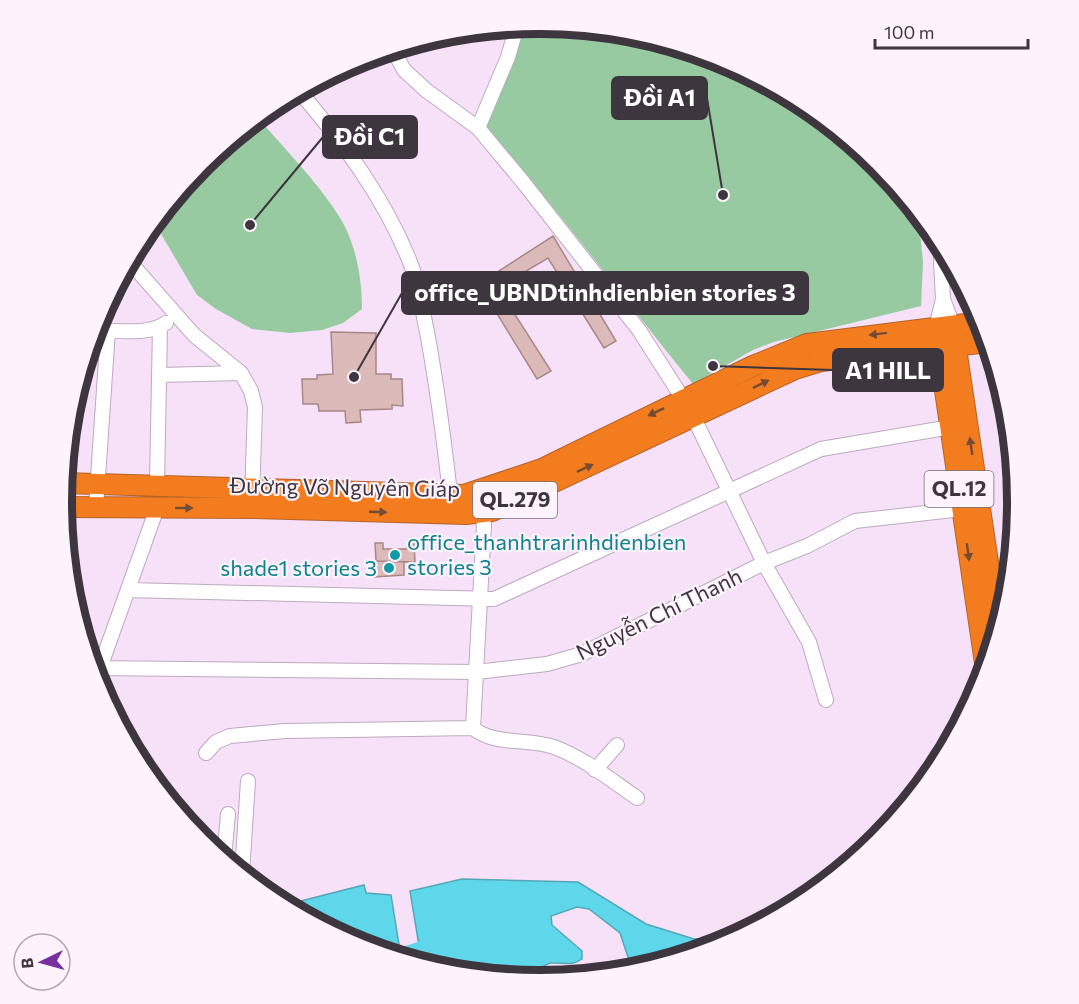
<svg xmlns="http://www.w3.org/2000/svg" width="1079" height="1004" viewBox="0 0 1079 1004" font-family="Commissioner,sans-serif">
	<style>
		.green { fill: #97caa1 }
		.water { fill: #5ed7eb; stroke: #54a7b7; stroke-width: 1.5 }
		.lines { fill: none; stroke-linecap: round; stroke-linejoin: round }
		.river { stroke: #5ed7eb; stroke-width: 18 }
		.building { fill: #dbbab9; stroke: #a78887; stroke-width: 1.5 }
		.minor-casing { stroke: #bdaabf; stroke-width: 16 }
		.highway-casing { stroke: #b4642a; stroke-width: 22 }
		.minor { stroke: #fff; stroke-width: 14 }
		.highway { stroke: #f37c1e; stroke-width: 20 }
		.oneway { fill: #744b35 }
		.culture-dot { fill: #0f9aa8; stroke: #fcf3fd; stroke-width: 2 }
		.labels { text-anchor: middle; stroke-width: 4.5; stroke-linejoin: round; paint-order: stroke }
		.shield { fill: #fcf3fd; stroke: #776f78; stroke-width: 1.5 }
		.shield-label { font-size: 21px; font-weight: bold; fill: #3e363f }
		.street-label { font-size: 22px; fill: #3e363f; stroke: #fcf3fd }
		.culture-label { font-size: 22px; fill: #0d838f; stroke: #fcf3fd; text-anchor: start }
		.rim { fill: none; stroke: #3e363f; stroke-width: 8 }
		.leader { fill: none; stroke: #3e363f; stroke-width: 2 }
		.callout-dot { fill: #3e363f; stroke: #fcf3fd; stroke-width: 2 }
		.callout { fill: #3e363f; stroke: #3e363f; stroke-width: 2 }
		.callout-label { font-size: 24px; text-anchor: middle; font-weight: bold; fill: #fff }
	</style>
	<rect width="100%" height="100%" fill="#f6e1f8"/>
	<!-- green -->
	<path class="green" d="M 540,24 L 633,33 L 723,61 L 805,105 L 878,164 L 918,213 L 923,262 L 921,306 L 774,342 L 753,350 L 693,384 C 623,298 558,209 485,127 L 524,26 Z
		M 258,118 C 284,148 324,189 343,223 C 357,249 362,281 362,309 L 343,323 L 322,330 L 290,333 L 252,329 L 216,309 L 197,295 L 154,222 L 202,164 Z"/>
	<!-- water -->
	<path class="water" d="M 462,879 L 578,882 L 646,924 L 694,939 L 730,939 L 638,969 L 629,960 L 620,933 L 589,909 L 577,907 L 551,916 L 552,925 L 582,951 L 582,959 C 571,967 563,962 551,963 C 543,964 538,973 530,974 C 495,976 456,974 422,964 L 410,891 Z
		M 364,885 L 366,893 L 391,895 L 401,957 L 356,943 L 285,905 Z"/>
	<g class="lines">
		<!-- river -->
		<path class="river" d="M 400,957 L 444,943"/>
	</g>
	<!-- building -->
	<path class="building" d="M 553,236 L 616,341 L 604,348 L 548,258 L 511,280 L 523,302 L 512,310 L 551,371 L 537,379 L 496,312 L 507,307 L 488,278 Z
		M 331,332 L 376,333 L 376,374 L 391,374 L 391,379 L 402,379 L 403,406 L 392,405 L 392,409 L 360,410 L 361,422 L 346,423 L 345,411 L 319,411 L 318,404 L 303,404 L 302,379 L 317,379 L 317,375 L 333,374 Z
		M 414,542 L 415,562 L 376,561 L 375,543 L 383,543 L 383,549 L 407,549 L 407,543 Z
		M 373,561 L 404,562 L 404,575 L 374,577 Z"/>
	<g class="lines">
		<defs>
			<path id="minor" d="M 393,49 L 404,70 L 427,91 L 478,128 L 523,182 L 639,330 L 683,399
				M 299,91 C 344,144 384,197 410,262 C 419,284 422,309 427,332 C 437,386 444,440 450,494
				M 478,128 L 508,57 L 517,26
				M 940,242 L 943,299
				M 129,261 L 194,335 L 241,373 L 251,391 L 255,407 L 252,497
				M 936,328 L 943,299 L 953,326
				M 95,330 C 116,330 148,336 166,323
				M 159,375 L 241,373
				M 693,416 L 764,563 L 809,642 L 826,700
				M 157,484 L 160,327
				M 96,507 L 108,330
				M 482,512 L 484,525 L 473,728 C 494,746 529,738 554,747 C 584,758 611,780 637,798
				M 991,586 L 1009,584
				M 128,590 L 494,599 L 821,449 L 951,427
				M 93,668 L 476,672 L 547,664 L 582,654 L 764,563 L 807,546 L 855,521 L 962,509
				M 96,679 L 157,508
				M 206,753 L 216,742 L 230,736 L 285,731 L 473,728
				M 595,770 L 617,745
				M 224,859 L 228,814
				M 242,873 L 248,781"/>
			<path id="highway" d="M 954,335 L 998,629
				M 937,336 L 986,670
				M 63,483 L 464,495 L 542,469 L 753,366 L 807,344 L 982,322
				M 62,507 L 252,508 L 466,514 L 492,511 L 795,369 L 821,361 L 988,342"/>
		</defs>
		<!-- minor casing -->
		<use href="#minor" class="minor-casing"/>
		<!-- highway casing -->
		<use href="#highway" class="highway-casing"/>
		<!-- minor -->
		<use href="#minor" class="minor"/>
		<!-- highway -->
		<use href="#highway" class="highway"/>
	</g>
	<!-- one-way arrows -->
	<defs><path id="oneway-solid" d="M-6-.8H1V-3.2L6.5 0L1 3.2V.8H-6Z" transform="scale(1.5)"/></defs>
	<g class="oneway">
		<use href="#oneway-solid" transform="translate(878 334) rotate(173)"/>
		<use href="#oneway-solid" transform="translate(761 384) rotate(-26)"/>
		<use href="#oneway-solid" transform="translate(656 412) rotate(154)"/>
		<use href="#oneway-solid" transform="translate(971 446) rotate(-98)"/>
		<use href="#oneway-solid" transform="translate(585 468) rotate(-25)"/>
		<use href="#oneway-solid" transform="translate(184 508)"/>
		<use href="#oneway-solid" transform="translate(378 512) rotate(2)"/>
		<use href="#oneway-solid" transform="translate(968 552) rotate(82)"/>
	</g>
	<!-- markers -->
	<g class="culture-dot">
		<circle cx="395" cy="555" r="6"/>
		<circle cx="389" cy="568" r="6"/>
	</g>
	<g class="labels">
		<!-- shield labels -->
		<g class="shield">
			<rect x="924.5" y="471" width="69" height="36" rx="4.5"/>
			<rect x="473" y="482" width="84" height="36" rx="4.5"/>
		</g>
		<g class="shield-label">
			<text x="959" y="496">QL.12</text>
			<text x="515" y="507">QL.279</text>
		</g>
		<!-- street labels -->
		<g class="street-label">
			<text transform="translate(345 487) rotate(1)" y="8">Đường Võ Nguyên Giáp</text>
			<text transform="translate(659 614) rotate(-26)" y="8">Nguyễn Chí Thanh</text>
		</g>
		<!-- culture labels -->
		<g class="culture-label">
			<text x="407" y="550">office_thanhtrarinhdienbien<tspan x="407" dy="25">stories 3</tspan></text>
			<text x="377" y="576" text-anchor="end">shade1 stories 3</text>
		</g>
	</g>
	<!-- crop -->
	<path d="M0 0H1079V1004H0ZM539 34H540A467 467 0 0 1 1007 501V503A467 467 0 0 1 540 970H539A467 467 0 0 1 72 503V501A467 467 0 0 1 539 34Z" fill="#fcf3fd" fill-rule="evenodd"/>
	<path class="rim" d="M539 34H540A467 467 0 0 1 1007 501V503A467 467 0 0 1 540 970H539A467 467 0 0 1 72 503V501A467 467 0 0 1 539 34Z"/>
	<!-- callouts -->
	<path class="leader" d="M723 195L707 98M250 225L323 137M354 377L402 293M713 366L833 370"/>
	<g class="callout-dot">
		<circle cx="723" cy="195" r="6"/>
		<circle cx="250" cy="225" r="6"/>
		<circle cx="354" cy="377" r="6"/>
		<circle cx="713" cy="366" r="6"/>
	</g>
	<g class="callout">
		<rect x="612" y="77" width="95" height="42" rx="6"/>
		<rect x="323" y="116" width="94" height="42" rx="6"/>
		<rect x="402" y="272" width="406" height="42" rx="6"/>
		<rect x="833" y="349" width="110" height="42" rx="6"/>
	</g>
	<g class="callout-label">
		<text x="660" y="106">Đồi A1</text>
		<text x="370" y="145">Đồi C1</text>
		<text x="605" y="301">office_UBNDtinhdienbien stories 3</text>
		<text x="888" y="379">A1 HILL</text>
	</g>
	<!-- north arrow -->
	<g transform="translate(42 962) rotate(265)"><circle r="28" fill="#fcf3fd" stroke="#b0a7b1" stroke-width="1.5"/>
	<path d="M0-4.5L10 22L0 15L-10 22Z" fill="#7a2fa1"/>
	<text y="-9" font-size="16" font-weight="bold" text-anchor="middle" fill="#3e363f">B</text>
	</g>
	<!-- scale -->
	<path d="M875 39v9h153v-9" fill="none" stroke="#3e363f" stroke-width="3"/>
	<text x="884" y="39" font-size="18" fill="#3e363f" stroke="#fcf3fd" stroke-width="4.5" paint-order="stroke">100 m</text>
</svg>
